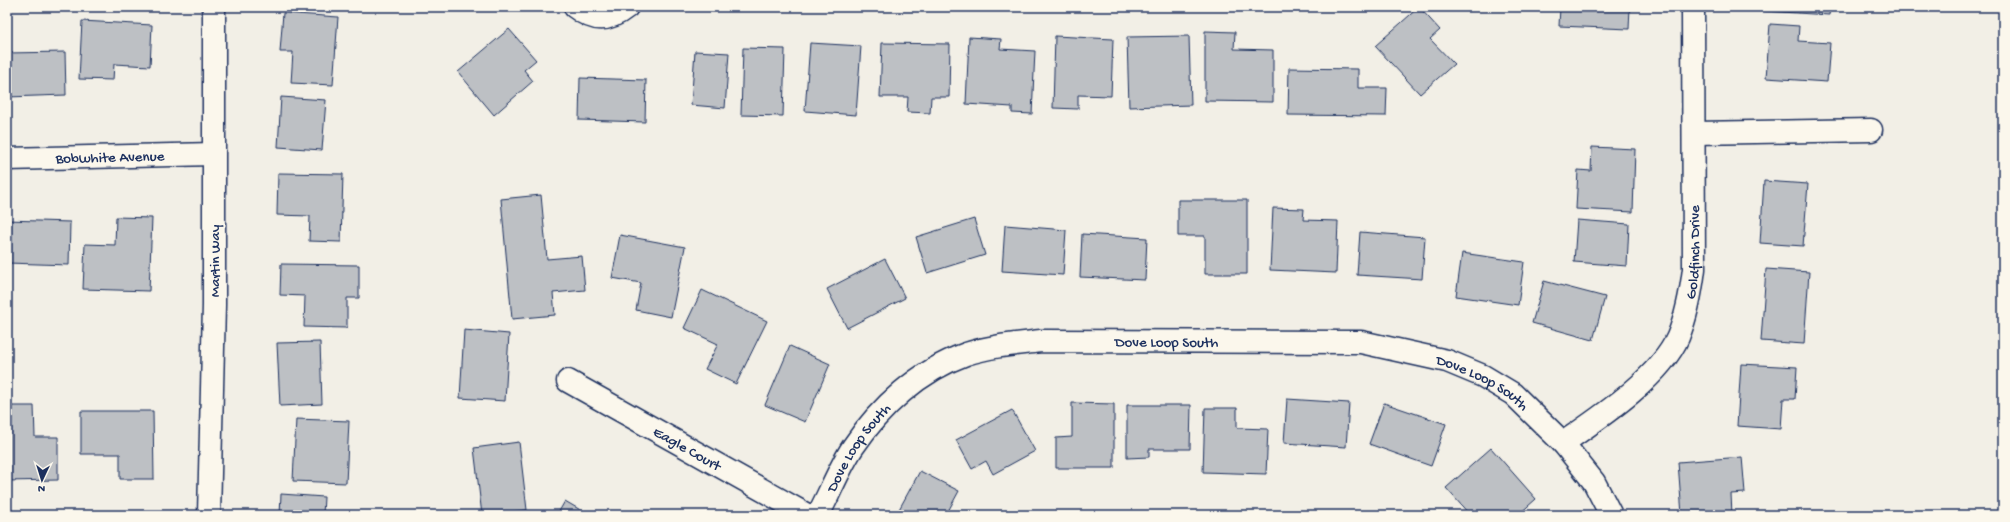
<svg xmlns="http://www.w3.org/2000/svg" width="2010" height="522" viewBox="0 0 2010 522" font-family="'Gochi Hand',sans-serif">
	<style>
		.building { fill: #bdc0c4; stroke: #1b2f5e }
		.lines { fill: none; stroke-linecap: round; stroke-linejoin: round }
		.street-casing { stroke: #1b2f5e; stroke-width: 25 }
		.street { stroke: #fbf7ec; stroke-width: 22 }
		.labels { text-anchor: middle; stroke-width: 4; stroke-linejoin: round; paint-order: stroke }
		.street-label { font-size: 15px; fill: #1b2f5e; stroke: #fbf7ec }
	</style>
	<rect width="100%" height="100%" fill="#f2efe6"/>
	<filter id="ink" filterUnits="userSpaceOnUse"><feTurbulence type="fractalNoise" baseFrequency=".025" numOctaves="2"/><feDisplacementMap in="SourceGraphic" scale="8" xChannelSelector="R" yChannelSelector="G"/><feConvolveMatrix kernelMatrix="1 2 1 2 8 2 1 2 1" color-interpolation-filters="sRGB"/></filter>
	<g filter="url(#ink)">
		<!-- building -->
		<path class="building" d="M 1419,7 L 1440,30 L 1430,39 L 1454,64 L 1420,94 L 1375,46 Z
			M 1560,7 L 1630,7 L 1629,29 L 1559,26 Z
			M 1764,7 L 1830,7 L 1829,15 L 1764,11 Z
			M 283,13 L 338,17 L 333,85 L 291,83 L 293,52 L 280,52 Z
			M 82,21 L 152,25 L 150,66 L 114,64 L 113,80 L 79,79 Z
			M 1770,24 L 1799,26 L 1798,41 L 1830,43 L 1827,82 L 1766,78 Z
			M 509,29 L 536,60 L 524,70 L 533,81 L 494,115 L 458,72 Z
			M 1205,31 L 1235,32 L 1234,49 L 1273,50 L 1273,102 L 1205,101 Z
			M 1055,36 L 1113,39 L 1111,96 L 1078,95 L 1078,109 L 1053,108 Z
			M 1189,36 L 1191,105 L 1129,107 L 1127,37 Z
			M 969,37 L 1001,39 L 1000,49 L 1035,51 L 1032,114 L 1012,113 L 1012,107 L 966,104 Z
			M 810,43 L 861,46 L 856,115 L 805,111 Z
			M 882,43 L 950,44 L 949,97 L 931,97 L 930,113 L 907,112 L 908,97 L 880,97 Z
			M 743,48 L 785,49 L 783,116 L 741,115 Z
			M 695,51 L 729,53 L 725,108 L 691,105 Z
			M 65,52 L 66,95 L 7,97 L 7,53 Z
			M 1289,68 L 1358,69 L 1358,88 L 1387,88 L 1386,116 L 1288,115 Z
			M 580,78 L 646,80 L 645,122 L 579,120 Z
			M 281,97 L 326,100 L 322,150 L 278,147 Z
			M 1592,147 L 1635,149 L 1633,212 L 1576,209 L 1578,170 L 1591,171 Z
			M 278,173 L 343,174 L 341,242 L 309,241 L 310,216 L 277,215 Z
			M 1764,181 L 1808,184 L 1803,246 L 1760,243 Z
			M 541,195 L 547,259 L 582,256 L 585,290 L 553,293 L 555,315 L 512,319 L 501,199 Z
			M 1178,200 L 1247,200 L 1247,274 L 1205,274 L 1205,236 L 1178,236 Z
			M 1273,208 L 1304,209 L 1303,220 L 1338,221 L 1336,273 L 1270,270 Z
			M 116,217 L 152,218 L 149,291 L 83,289 L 85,244 L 115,245 Z
			M 974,219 L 985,255 L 927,273 L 916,237 Z
			M 7,220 L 70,222 L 69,265 L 7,263 Z
			M 1577,220 L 1629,224 L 1627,266 L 1574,262 Z
			M 1005,225 L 1066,230 L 1063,275 L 1002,271 Z
			M 1360,232 L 1425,237 L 1422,279 L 1357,275 Z
			M 1082,234 L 1147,238 L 1145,280 L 1080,277 Z
			M 620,235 L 685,247 L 671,317 L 636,310 L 641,283 L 612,278 Z
			M 1462,253 L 1524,262 L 1518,305 L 1456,296 Z
			M 885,259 L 905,298 L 847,328 L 827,289 Z
			M 281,264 L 359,265 L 359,298 L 347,298 L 347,328 L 304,327 L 305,296 L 280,295 Z
			M 1766,269 L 1809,272 L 1804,344 L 1761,341 Z
			M 1544,281 L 1605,297 L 1593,340 L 1532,323 Z
			M 702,290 L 767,321 L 736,384 L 705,369 L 718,344 L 684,328 Z
			M 464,330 L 509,334 L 505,401 L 460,398 Z
			M 320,342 L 322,404 L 280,406 L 277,343 Z
			M 790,346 L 830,364 L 805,422 L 765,405 Z
			M 1741,364 L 1797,367 L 1795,399 L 1783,399 L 1781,429 L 1737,426 Z
			M 1287,399 L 1349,403 L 1346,447 L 1284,443 Z
			M 1072,403 L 1114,404 L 1114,468 L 1056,468 L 1056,438 L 1072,437 Z
			M 1384,403 L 1446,424 L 1431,466 L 1369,444 Z
			M 1127,405 L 1191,405 L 1190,449 L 1149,449 L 1149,457 L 1127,458 Z
			M 7,406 L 34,406 L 35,437 L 58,437 L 58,480 L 7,481 Z
			M 1205,408 L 1237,408 L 1237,428 L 1268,429 L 1266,474 L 1203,472 Z
			M 1012,410 L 1035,451 L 993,474 L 986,461 L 972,469 L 956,440 Z
			M 81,411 L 153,411 L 154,479 L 120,479 L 120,454 L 81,454 Z
			M 296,419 L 349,421 L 346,483 L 293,481 Z
			M 519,442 L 527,510 L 482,515 L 474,448 Z
			M 1491,448 L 1536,499 L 1518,515 L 1470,515 L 1446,488 Z
			M 1742,457 L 1745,493 L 1731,494 L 1732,515 L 1682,515 L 1678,462 Z
			M 920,471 L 959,491 L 946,515 L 896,515 Z
			M 281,494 L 324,497 L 323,515 L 280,515 Z
			M 565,501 L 589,515 L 557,515 Z"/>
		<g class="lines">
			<defs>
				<g id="street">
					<path d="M 575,7 C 594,22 608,22 627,7"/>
					<path d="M 1694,133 L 1871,130"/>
					<path id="s1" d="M 7,159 L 213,154"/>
					<path id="s2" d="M 568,381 L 807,515"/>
					<path id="s3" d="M 1563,443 C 1599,418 1660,378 1678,337 C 1687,315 1691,293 1694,269 L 1693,7"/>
					<path d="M 209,515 L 214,305 L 214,7"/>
					<path id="s4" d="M 818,515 C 830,493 839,468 853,447 C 880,407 919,371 966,354 C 990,346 1016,344 1041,341 L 1361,342 L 1447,361 L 1483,376 L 1513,394 L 1563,443 L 1594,482 L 1611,515"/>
				</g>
			</defs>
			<!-- street casing -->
			<use href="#street" class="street-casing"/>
			<!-- street -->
			<use href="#street" class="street"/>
		</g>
	</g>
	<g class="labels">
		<!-- street labels -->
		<g class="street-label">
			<text dy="5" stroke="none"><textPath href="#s1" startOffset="103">Bobwhite Avenue</textPath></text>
			<text dy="5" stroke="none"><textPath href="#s3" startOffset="245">Goldfinch Drive</textPath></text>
			<text transform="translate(214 261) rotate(-90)" y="5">Martin Way</text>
			<text dy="5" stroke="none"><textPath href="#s4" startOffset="427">Dove Loop South</textPath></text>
			<text dy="5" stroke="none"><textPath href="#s4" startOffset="751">Dove Loop South</textPath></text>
			<text dy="5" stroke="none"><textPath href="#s2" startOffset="137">Eagle Court</textPath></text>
			<text dy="5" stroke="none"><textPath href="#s4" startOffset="79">Dove Loop South</textPath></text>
		</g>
	</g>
	<!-- margin -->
	<rect width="2010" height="522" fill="none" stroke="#fbf7ec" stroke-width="24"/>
	<rect x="12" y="12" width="1986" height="498" fill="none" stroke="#1b2f5e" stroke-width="1.5" filter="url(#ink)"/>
	<!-- north arrow -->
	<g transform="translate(42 480) rotate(184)" stroke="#fbf7ec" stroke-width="3" paint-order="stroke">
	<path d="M0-3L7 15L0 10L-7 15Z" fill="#1b2f5e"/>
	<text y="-6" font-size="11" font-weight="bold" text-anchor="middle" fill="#1b2f5e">N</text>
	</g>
</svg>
